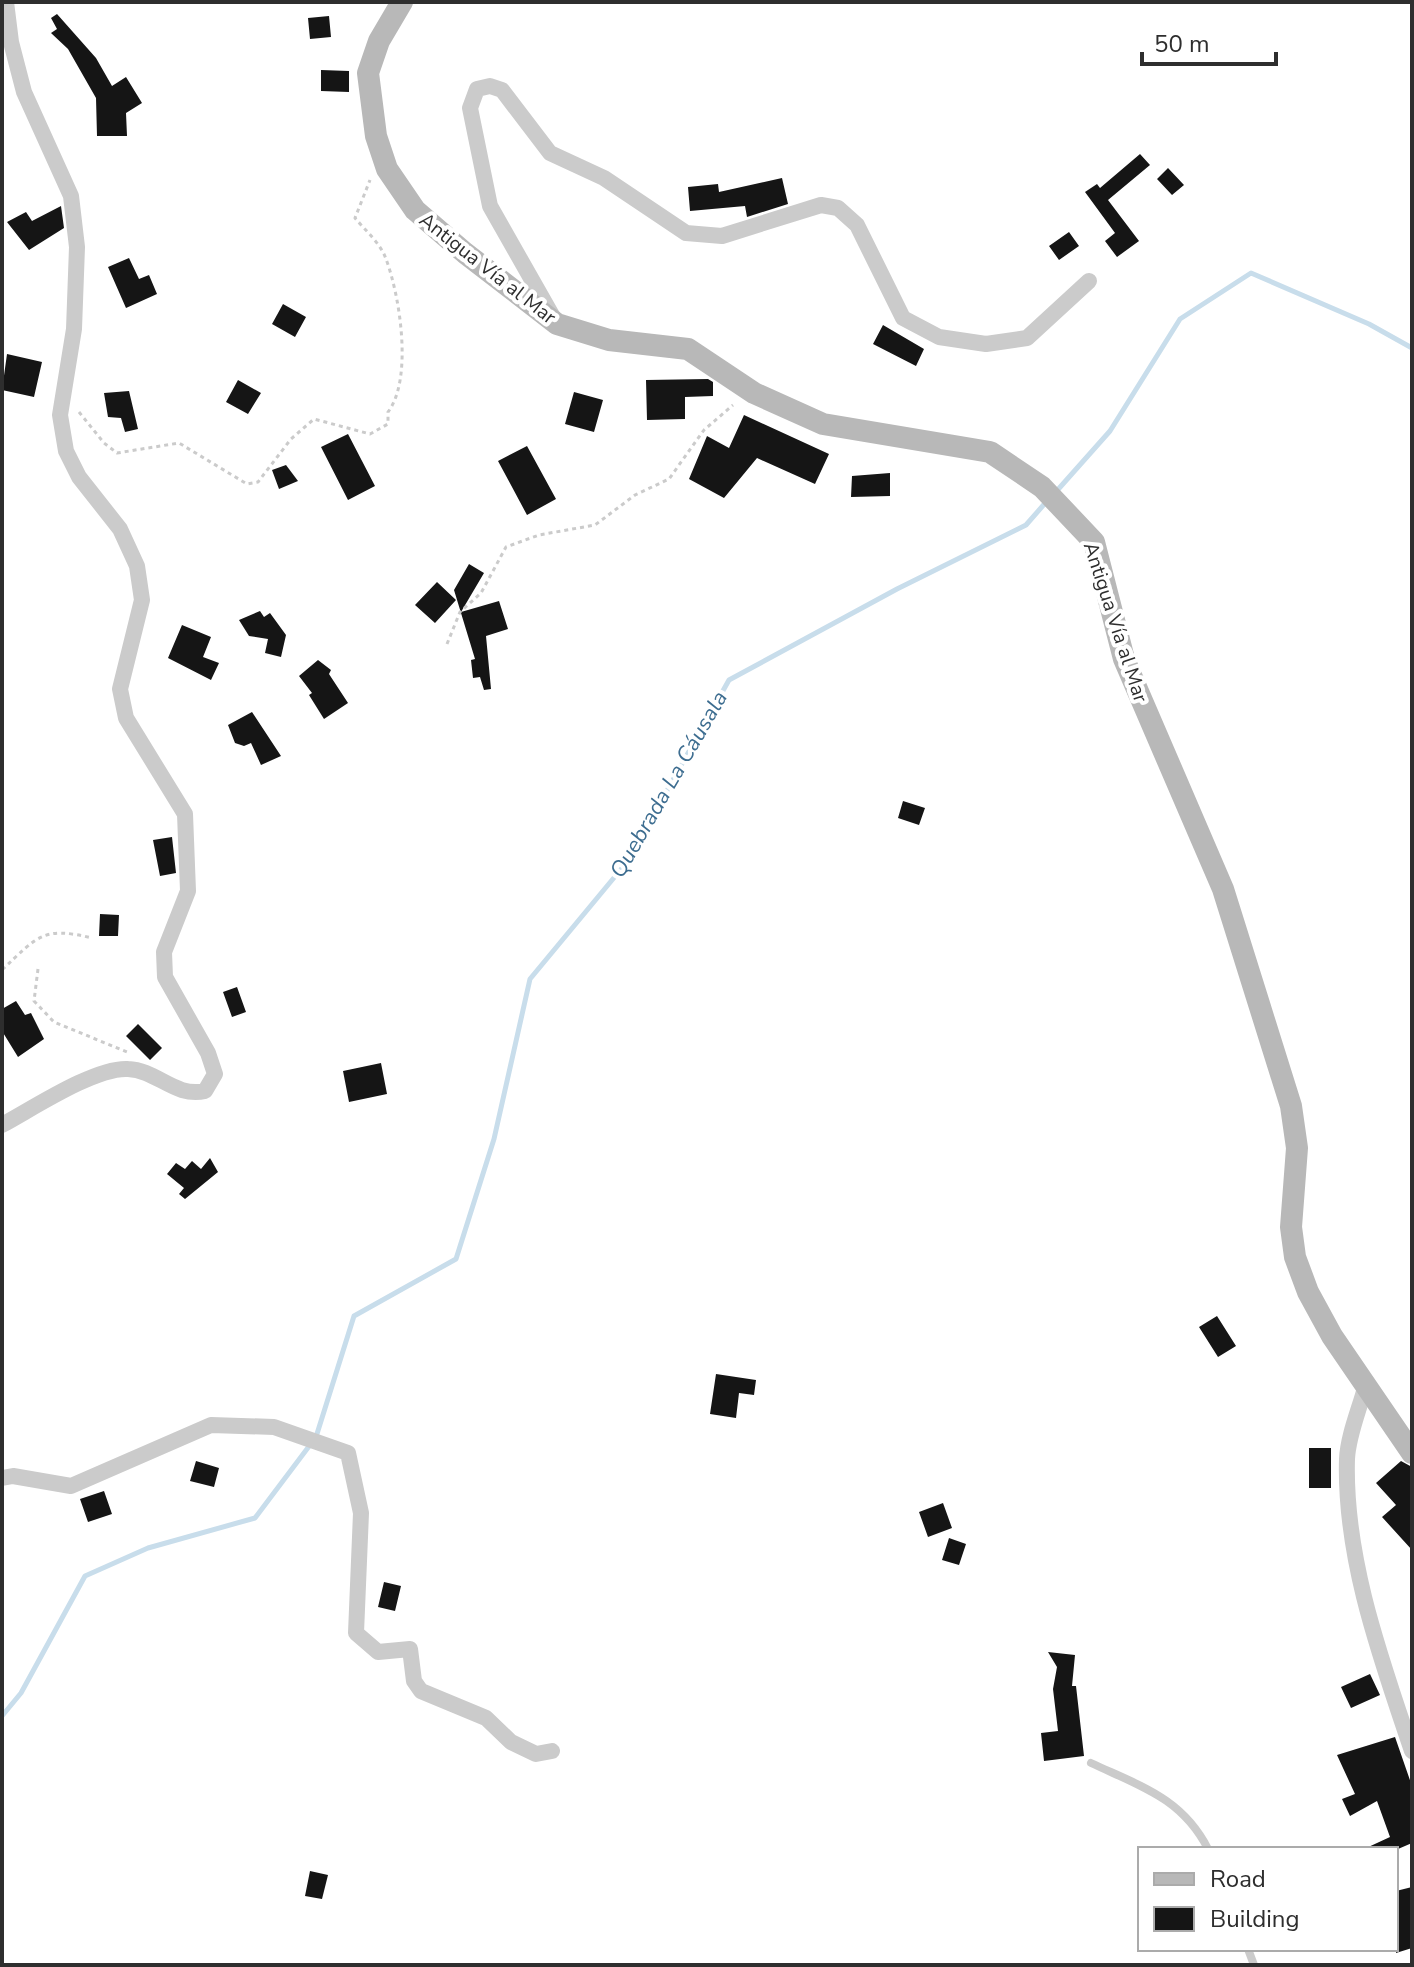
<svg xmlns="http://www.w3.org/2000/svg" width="1414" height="1967" viewBox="0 0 1414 1967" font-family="'Nunito Sans',sans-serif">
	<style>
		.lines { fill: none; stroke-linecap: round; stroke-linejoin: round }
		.stream { stroke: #c8ddeb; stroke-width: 5 }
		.building { fill: #151515 }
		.path { stroke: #cbcbcb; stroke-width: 3; stroke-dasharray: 4 4; stroke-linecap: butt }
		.service { stroke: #cbcbcb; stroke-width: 8 }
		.minor { stroke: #cbcbcb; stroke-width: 16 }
		.secondary { stroke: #b8b8b8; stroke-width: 22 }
		.labels { text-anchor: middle; stroke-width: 8; stroke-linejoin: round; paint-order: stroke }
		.street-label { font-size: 20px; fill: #2e2e2e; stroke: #fff }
		.water-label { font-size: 22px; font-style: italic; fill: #3d6d90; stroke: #fff }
	</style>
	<rect width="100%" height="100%" fill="#fff"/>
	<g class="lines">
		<!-- stream -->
		<path class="stream" d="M 1054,494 L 1110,431 L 1180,319 L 1251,273 L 1369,324 L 1412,348
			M 2,1716 L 21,1693 L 85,1576 L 148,1548 L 255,1518 L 316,1437 L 354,1316 L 456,1259 L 494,1139 L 530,979 L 627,862 L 729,680 L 897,589 L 1026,525 L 1047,501"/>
	</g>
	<!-- building -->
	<path class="building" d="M 57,14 L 96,58 L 112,86 L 126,77 L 142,103 L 126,113 L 127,136 L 97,136 L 96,98 L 68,49 L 51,33 L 57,29 L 51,18 Z
		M 329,16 L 331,37 L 310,39 L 308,18 Z
		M 321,70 L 349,71 L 349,92 L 321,91 Z
		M 1140,154 L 1150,165 L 1108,200 L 1139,241 L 1117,257 L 1105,241 L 1115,233 L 1085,192 L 1097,184 L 1100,188 Z
		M 1168,168 L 1184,185 L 1172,195 L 1157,179 Z
		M 782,178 L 788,204 L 747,217 L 745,206 L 690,211 L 688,187 L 718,184 L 719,192 Z
		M 61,206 L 64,228 L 29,250 L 7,222 L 26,212 L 32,221 Z
		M 1069,232 L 1079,246 L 1059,260 L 1049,246 Z
		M 129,258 L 139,279 L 149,275 L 157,294 L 126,308 L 108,267 Z
		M 283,304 L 306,317 L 295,337 L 272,324 Z
		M 883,325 L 924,349 L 916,366 L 873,344 Z
		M 7,354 L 42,362 L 34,397 L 2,390 Z
		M 708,379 L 713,382 L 713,396 L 685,397 L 685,419 L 647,420 L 646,380 Z
		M 238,380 L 261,393 L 248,414 L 226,402 Z
		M 129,391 L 138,429 L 125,432 L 121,418 L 108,417 L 104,393 Z
		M 574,392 L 603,400 L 594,432 L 565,424 Z
		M 744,415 L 829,454 L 815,484 L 757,458 L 724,498 L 689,479 L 707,436 L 729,448 Z
		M 348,434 L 375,486 L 348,500 L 321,447 Z
		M 527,446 L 556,499 L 527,515 L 498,461 Z
		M 286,465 L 298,481 L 279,489 L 272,470 Z
		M 890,473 L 890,496 L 851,497 L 852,476 Z
		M 469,564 L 484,573 L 461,612 L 499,601 L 508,629 L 486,636 L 491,689 L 484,690 L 480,677 L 473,678 L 471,660 L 475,659 L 454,590 Z
		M 437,582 L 456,600 L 435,623 L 415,605 Z
		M 260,611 L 264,617 L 270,613 L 286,635 L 281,657 L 265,653 L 268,639 L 249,636 L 239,620 Z
		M 182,625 L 211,637 L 203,657 L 219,663 L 211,680 L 168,658 Z
		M 318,660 L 331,670 L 329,674 L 348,703 L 324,719 L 309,695 L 312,693 L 299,676 Z
		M 252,712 L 281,756 L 261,765 L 251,743 L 244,746 L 235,743 L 228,725 Z
		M 903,801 L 925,808 L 919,825 L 898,818 Z
		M 172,837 L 176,873 L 160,876 L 153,840 Z
		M 100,914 L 119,915 L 118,936 L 99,936 Z
		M 237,987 L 246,1012 L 232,1017 L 223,992 Z
		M 16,1001 L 25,1015 L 31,1013 L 44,1039 L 18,1057 L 2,1031 L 2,1009 Z
		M 138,1024 L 162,1048 L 150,1060 L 126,1036 Z
		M 381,1063 L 387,1094 L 349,1102 L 343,1071 Z
		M 210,1158 L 218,1172 L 185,1199 L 179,1194 L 184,1188 L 167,1174 L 176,1163 L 185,1169 L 192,1161 L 201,1169 Z
		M 1217,1316 L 1236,1346 L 1218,1357 L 1199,1327 Z
		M 716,1374 L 756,1380 L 754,1395 L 739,1393 L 736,1418 L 710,1414 Z
		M 1309,1448 L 1331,1448 L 1331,1488 L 1309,1488 Z
		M 196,1461 L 219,1468 L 214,1487 L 190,1481 Z
		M 1401,1461 L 1412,1467 L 1412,1550 L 1382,1517 L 1396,1505 L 1376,1483 Z
		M 104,1491 L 112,1514 L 88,1522 L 80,1499 Z
		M 943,1503 L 952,1528 L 928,1537 L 919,1512 Z
		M 949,1538 L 966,1544 L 959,1565 L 942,1560 Z
		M 384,1582 L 401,1586 L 395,1611 L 378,1607 Z
		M 1048,1652 L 1075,1655 L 1072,1686 L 1076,1686 L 1084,1756 L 1044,1761 L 1041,1733 L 1058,1731 L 1053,1689 L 1057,1667 Z
		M 1370,1674 L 1380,1695 L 1351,1708 L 1341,1687 Z
		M 1395,1737 L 1412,1786 L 1412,1843 L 1398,1849 L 1364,1849 L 1390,1837 L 1377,1801 L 1350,1816 L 1342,1799 L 1355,1794 L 1337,1755 Z
		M 310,1871 L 328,1875 L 322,1899 L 305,1896 Z
		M 1412,1887 L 1412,1948 L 1396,1953 L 1396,1891 Z"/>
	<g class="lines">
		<!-- path -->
		<path class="path" d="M 79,412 L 104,443 L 117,453 L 179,443 L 247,484 L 258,482 L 291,439 L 314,419 L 370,434 L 388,424 L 388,412 C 413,379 400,296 386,259 C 381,244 365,230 355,218 L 370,180
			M 447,644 L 460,612 L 481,593 L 506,547 L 539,535 L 595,525 L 635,495 L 669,479 L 704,430 L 733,405
			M 38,969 L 34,1001 L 54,1022 L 127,1052
			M 2,970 C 38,936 43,926 92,938"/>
		<!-- service -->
		<path class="service" d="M 1091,1763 C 1140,1786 1182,1798 1208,1849
			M 1248,1949 L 1254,1965"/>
		<!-- minor -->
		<path class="minor" d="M 553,317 L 490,206 L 470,108 L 477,89 L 490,86 L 502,90 L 550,153 L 604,178 L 686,233 L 722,236 L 821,205 L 838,208 L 857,225 L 903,318 L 939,337 L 986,344 L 1027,338 L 1089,281
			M 2,1125 C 32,1109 95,1067 128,1069 C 157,1070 175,1098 205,1091 L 215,1074 L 208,1053 L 165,977 L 164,952 L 188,891 L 185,814 L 126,718 L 120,689 L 142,600 L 137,566 L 120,529 L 79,477 L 66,451 L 60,415 L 74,329 L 77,247 L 71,196 L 24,92 L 11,42 L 6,2
			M 1365,1388 C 1359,1410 1348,1436 1347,1459 C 1344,1558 1381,1659 1412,1751
			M 2,1478 L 13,1476 L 71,1486 L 211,1425 L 274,1427 L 348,1453 L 361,1513 L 356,1633 L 378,1652 L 410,1649 L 414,1681 L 421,1691 L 486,1718 L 511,1742 L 536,1754 L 552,1751"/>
		<!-- secondary -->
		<path class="secondary" d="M 402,2 L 379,41 L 368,73 L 376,136 L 387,169 L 415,210 L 465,253 L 557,324 L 609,340 L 688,349 L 754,393 L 823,424 L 990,452 L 1042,487 L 1094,542 L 1124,659 L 1223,889 L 1291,1106 L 1297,1148 L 1291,1227 L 1295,1257 L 1308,1292 L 1332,1336 L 1412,1453"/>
	</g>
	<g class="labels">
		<!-- street labels -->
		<g class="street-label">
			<text transform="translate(488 268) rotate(38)" y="7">Antigua Vía al Mar</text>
			<text transform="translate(1116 622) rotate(72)" y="7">Antigua Vía al Mar</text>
		</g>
		<!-- water labels -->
		<g class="water-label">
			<text transform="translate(668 784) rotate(-60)" y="8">Quebrada La Cáusala</text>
		</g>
	</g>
	<!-- border -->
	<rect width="1414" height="1967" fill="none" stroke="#2e2e2e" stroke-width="8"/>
	<!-- legend -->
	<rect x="1138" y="1847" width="260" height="104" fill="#ffffff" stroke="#ababab" stroke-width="2"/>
	<rect x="1154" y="1873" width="40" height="12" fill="#b8b8b8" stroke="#ababab" stroke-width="2"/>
	<text x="1210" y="1887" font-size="24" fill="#2e2e2e">Road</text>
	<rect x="1154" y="1907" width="40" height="24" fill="#151515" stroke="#ababab" stroke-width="2"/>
	<text x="1210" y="1927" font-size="24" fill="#2e2e2e">Building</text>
	<!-- scale -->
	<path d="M1142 52v12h134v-12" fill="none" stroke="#2e2e2e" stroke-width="4"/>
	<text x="1154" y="52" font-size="24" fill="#2e2e2e" stroke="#ffffff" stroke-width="6" paint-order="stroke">50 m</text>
</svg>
